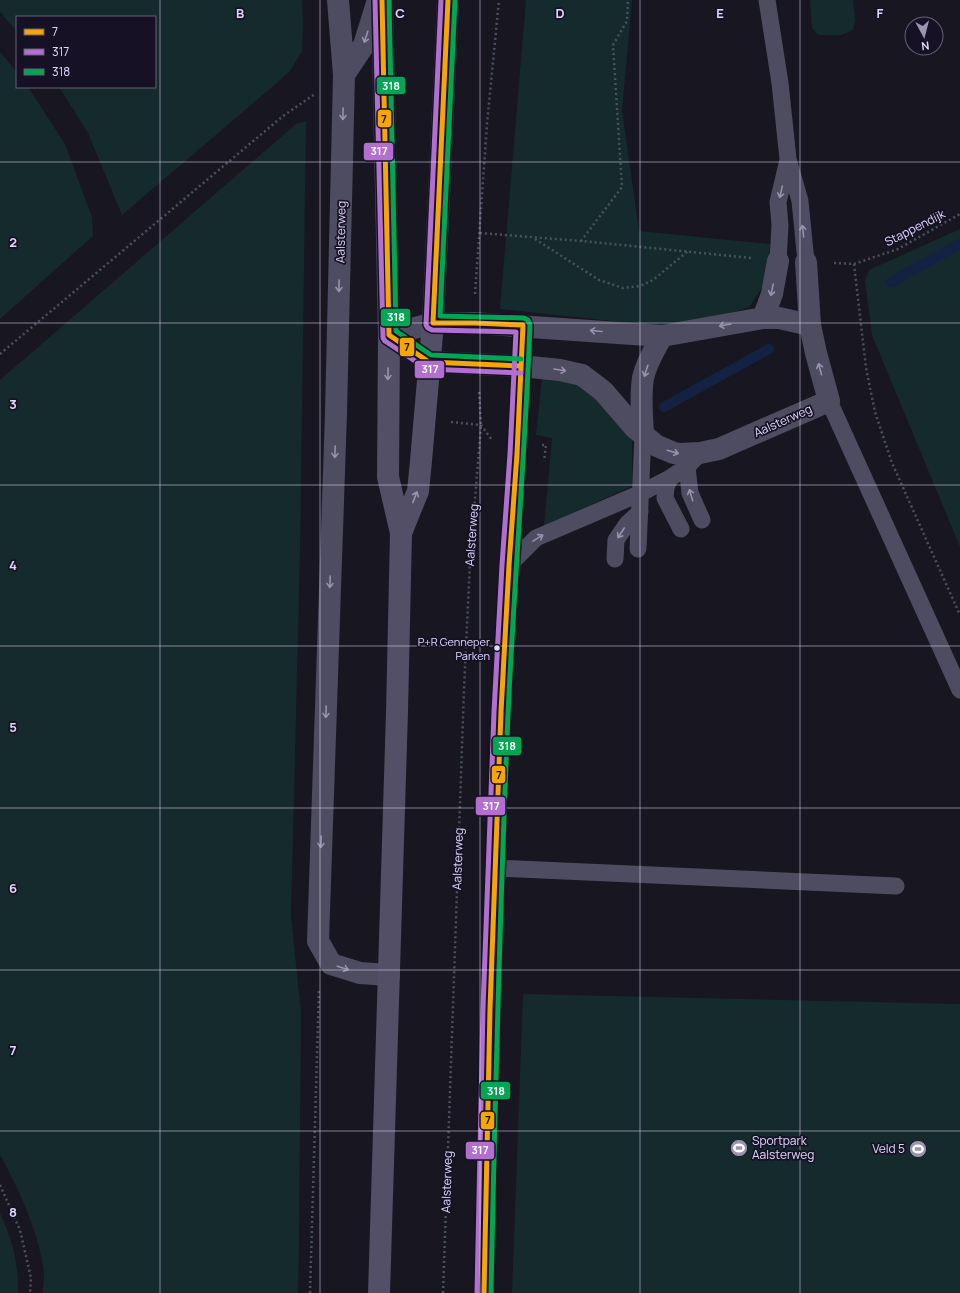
<svg xmlns="http://www.w3.org/2000/svg" width="960" height="1293" viewBox="0 0 960 1293" font-family="Manrope,sans-serif">
	<style>
		.green { fill: #152a2c }
		.lines { fill: none; stroke-linecap: round; stroke-linejoin: round }
		.stream { stroke: #132143; stroke-width: 10 }
		.path { stroke: #495260; stroke-width: 2.5; stroke-dasharray: 2 3; stroke-linecap: butt }
		.lane { stroke: #4e4c60; stroke-width: 17 }
		.street { stroke: #4e4c60; stroke-width: 22 }
		.secondary { stroke: #524f66; stroke-width: 22 }
		.bus-1-casing { stroke: #161125; stroke-width: 8 }
		.bus-2-casing { stroke: #161125; stroke-width: 8 }
		.bus-3-casing { stroke: #161125; stroke-width: 8 }
		.bus-1 { stroke: #f7a600; stroke-width: 5 }
		.bus-2 { stroke: #b36fd0; stroke-width: 5 }
		.bus-3 { stroke: #00a651; stroke-width: 5 }
		.oneway { stroke: #9792ae }
		.oneway2 { stroke: #9994b1 }
		.grid { fill: none; stroke: #e0d8fc; stroke-width: 1; stroke-opacity: 0.55 }
		.bus-dot { fill: #e0d8fc; stroke: #161125; stroke-width: 1.5 }
		.labels { text-anchor: middle; stroke-width: 3.5; stroke-linejoin: round; paint-order: stroke }
		.bus-label { font-size: 11px; fill: #e0d8fc; stroke: #161125; text-anchor: end }
		.street-label { font-size: 12px; fill: #e0d8fc; stroke: #161125 }
		.poi-label { font-size: 12px; fill: #e0d8fc; stroke: #161125; text-anchor: start }
		.grid-label { font-size: 13px; text-anchor: middle; font-weight: bold; fill: #e0d8fc; stroke: #161125; stroke-width: 3.5; stroke-linejoin: round; paint-order: stroke }
		.line-badge { stroke: #161125; stroke-width: 1.5 }
		.badge-label { font-size: 11px; text-anchor: middle; font-weight: bold; fill: #fff }
		.pale-badge-label { font-size: 11px; text-anchor: middle; font-weight: bold; fill: #111 }
	</style>
	<rect width="100%" height="100%" fill="#181620"/>
	<!-- green -->
	<path class="green" d="M 0,0 L 302,0 L 303,24 L 302,51 L 290,71 L 279,81 L 122,215 L 88,133 L 59,87 L 155,87 L 155,17 L 17,17 L 17,32 L 0,12 Z
		M 526,0 L 632,0 L 622,110 L 639,231 L 770,244 L 769,260 L 764,285 L 749,307 L 700,324 L 667,327 L 500,309 Z
		M 810,0 L 853,0 L 855,20 L 853,30 L 841,35 L 818,35 L 812,28 Z
		M 0,52 L 17,72 L 17,87 L 28,87 L 65,144 L 92,217 L 93,236 L 0,319 Z
		M 306,121 L 300,552 L 291,916 L 301,1013 L 299,1244 L 298,1293 L 43,1293 C 43,1287 44,1280 44,1274 C 40,1234 19,1190 0,1155 L 0,380 L 296,124 Z
		M 960,229 L 960,547 L 872,335 L 865,281 L 869,270 Z
		M 542,377 L 567,380 L 588,389 L 632,438 L 632,486 L 544,526 L 552,438 L 536,435 Z
		M 523,994 L 960,1004 L 960,1293 L 512,1293 Z
		M 0,1213 C 12,1238 19,1266 18,1293 L 0,1293 Z"/>
	<g class="lines">
		<!-- stream -->
		<path class="stream" d="M 891,282 L 960,244
			M 664,407 L 769,349"/>
		<!-- path -->
		<path class="path" d="M 480,233 L 581,241 L 751,258
			M 535,239 L 599,280 L 623,288 L 640,286 L 653,280 L 688,251
			M 581,241 L 622,187 L 613,45 L 627,21 L 628,0
			M 834,263 L 854,264 L 898,249 L 960,214
			M 854,264 L 866,368 L 875,412 L 892,463 L 960,615
			M 475,294 L 487,124 L 499,0
			M 0,354 L 283,116 L 315,94
			M 451,422 L 481,425
			M 481,425 L 492,440
			M 542,445 L 546,445 L 544,461
			M 0,1185 L 20,1230 L 31,1278 L 30,1293
			M 310,1293 L 319,989
			M 443,1293 L 464,689 L 470,561 L 481,425 L 479,391"/>
		<!-- lane -->
		<path class="lane" d="M 767,0 L 780,83 L 788,159 L 800,201 L 806,262
			M 778,261 L 780,225 L 778,202 L 788,160
			M 829,401 L 960,690
			M 687,467 L 690,493 L 702,520
			M 681,529 L 665,498 L 666,487 L 670,478 L 687,467 L 700,453
			M 638,549 L 643,434
			M 615,559 L 616,540 L 627,524 L 640,512
			M 509,565 L 536,538 L 641,493 L 670,478
			M 495,868 L 896,886
			M 484,1293 L 490,1009 L 501,712 L 509,565 L 517,454 L 523,325"/>
		<!-- street -->
		<path class="street" d="M 338,0 L 344,75 L 336,413 L 318,941 L 331,964 L 360,973 L 389,975
			M 344,75 L 364,45 L 378,0
			M 763,318 L 772,294 L 778,261
			M 389,335 L 429,362 L 521,366 L 560,370 L 582,375 L 603,391 L 635,428 L 657,446 L 674,453 L 679,454 L 700,453 L 719,449 L 829,401 L 816,353 L 810,325 L 806,262
			M 389,335 L 433,323 L 474,323 L 662,336 L 763,318 L 779,318 L 810,325
			M 643,434 C 642,416 640,396 643,378 C 646,363 655,349 662,336"/>
		<!-- secondary -->
		<path class="secondary" d="M 401,533 L 418,491 L 421,461 L 433,323 L 448,0
			M 379,1293 L 397,712 L 401,533 L 388,477 L 389,335 L 382,0"/>
		<defs>
			<path id="bus-1" d="M 382,0 L 389,335 L 429,362 L 521,366
				M 448,0 L 433,323 L 474,323 L 523,325 L 517,454 L 509,565 L 501,712 L 490,1009 L 484,1293"/>
			<path id="bus-2" d="M 375,0 L 383,338 L 385,341 L 427,369 L 521,373
				M 441,0 L 426,325 L 428,328 L 432,330 L 516,332 L 510,454 L 502,565 L 494,712 L 483,1009 L 477,1293"/>
			<path id="bus-3" d="M 389,0 L 396,331 L 431,355 L 521,359
				M 455,0 L 440,316 L 524,318 L 528,320 L 530,325 C 525,454 514,584 508,714 C 500,907 495,1100 491,1293"/>
		</defs>
		<!-- bus-1 casing -->
		<use href="#bus-1" class="bus-1-casing"/>
		<!-- bus-2 casing -->
		<use href="#bus-2" class="bus-2-casing"/>
		<!-- bus-3 casing -->
		<use href="#bus-3" class="bus-3-casing"/>
		<!-- bus-1 -->
		<use href="#bus-1" class="bus-1"/>
		<!-- bus-2 -->
		<use href="#bus-2" class="bus-2"/>
		<!-- bus-3 -->
		<use href="#bus-3" class="bus-3"/>
	</g>
	<!-- one-way arrows -->
	<defs><path id="oneway-shaft" d="M-6 0H5M1.5-3L5.5 0L1.5 3" fill="none" stroke-width="1.6" stroke-linecap="round" stroke-linejoin="round"/></defs>
	<g class="oneway">
		<use href="#oneway-shaft" transform="translate(366 37) rotate(108)"/>
		<use href="#oneway-shaft" transform="translate(343 114) rotate(91)"/>
		<use href="#oneway-shaft" transform="translate(781 192) rotate(103)"/>
		<use href="#oneway-shaft" transform="translate(803 231) rotate(-96)"/>
		<use href="#oneway-shaft" transform="translate(339 286) rotate(91)"/>
		<use href="#oneway-shaft" transform="translate(772 290) rotate(102)"/>
		<use href="#oneway-shaft" transform="translate(725 325) rotate(170)"/>
		<use href="#oneway-shaft" transform="translate(596 331) rotate(-175)"/>
		<use href="#oneway-shaft" transform="translate(820 369) rotate(-105)"/>
		<use href="#oneway-shaft" transform="translate(560 370) rotate(9)"/>
		<use href="#oneway-shaft" transform="translate(646 371) rotate(108)"/>
		<use href="#oneway-shaft" transform="translate(335 452) rotate(92)"/>
		<use href="#oneway-shaft" transform="translate(673 452) rotate(16)"/>
		<use href="#oneway-shaft" transform="translate(691 495) rotate(-107)"/>
		<use href="#oneway-shaft" transform="translate(621 533) rotate(123)"/>
		<use href="#oneway-shaft" transform="translate(538 538) rotate(-31)"/>
		<use href="#oneway-shaft" transform="translate(330 582) rotate(92)"/>
		<use href="#oneway-shaft" transform="translate(326 712) rotate(92)"/>
		<use href="#oneway-shaft" transform="translate(321 842) rotate(92)"/>
		<use href="#oneway-shaft" transform="translate(343 968) rotate(18)"/>
	</g>
	<g class="oneway2">
		<use href="#oneway-shaft" transform="translate(388 374) rotate(91)"/>
		<use href="#oneway-shaft" transform="translate(415 497) rotate(-69)"/>
	</g>
	<!-- grid -->
	<path class="grid" d="M 160,0 L 160,1293M 320,0 L 320,1293M 480,0 L 480,1293M 640,0 L 640,1293M 800,0 L 800,1293M 0,162 L 960,162M 0,323 L 960,323M 0,485 L 960,485M 0,646 L 960,646M 0,808 L 960,808M 0,970 L 960,970M 0,1131 L 960,1131"/>
	<!-- icons -->
	<defs>
		<symbol id="stadium-disc" viewBox="-11 -11 22 22"><circle r="9.5" fill="#9a94af" stroke="#161125"/><path d="M0-5a6.5 5 0 1 0 0 10a6.5 5 0 1 0 0-10ZM-3.5-1.8h7v3.6h-7Z" fill="#fff"/></symbol>
	</defs>
	<g fill-rule="evenodd">
		<use href="#stadium-disc" x="729" y="1138" width="20" height="20"/>
		<use href="#stadium-disc" x="908" y="1139" width="20" height="20"/>
	</g>
	<!-- markers -->
	<circle class="bus-dot" cx="497" cy="648" r="3.5"/>
	<g class="labels">
		<!-- bus labels -->
		<g class="bus-label">
			<text x="490" y="646">P+R Genneper<tspan x="490" dy="14">Parken</tspan></text>
		</g>
		<!-- street labels -->
		<g class="street-label">
			<text transform="translate(915 228) rotate(-27)" y="4">Stappendijk</text>
			<text transform="translate(341 232) rotate(-89)" y="4">Aalsterweg</text>
			<text transform="translate(783 421) rotate(-24)" y="4">Aalsterweg</text>
			<text transform="translate(472 535) rotate(-86)" y="4">Aalsterweg</text>
			<text transform="translate(458 859) rotate(-88)" y="4">Aalsterweg</text>
			<text transform="translate(447 1182) rotate(-88)" y="4">Aalsterweg</text>
		</g>
		<!-- poi labels -->
		<g class="poi-label">
			<text x="752" y="1145">Sportpark<tspan x="752" dy="14">Aalsterweg</tspan></text>
			<text x="905" y="1153" text-anchor="end">Veld 5</text>
		</g>
	</g>
	<g class="grid-label">
		<text x="240" y="18">B</text>
		<text x="400" y="18">C</text>
		<text x="560" y="18">D</text>
		<text x="720" y="18">E</text>
		<text x="880" y="18">F</text>
		<text x="13" y="247">2</text>
		<text x="13" y="409">3</text>
		<text x="13" y="570">4</text>
		<text x="13" y="732">5</text>
		<text x="13" y="893">6</text>
		<text x="13" y="1055">7</text>
		<text x="13" y="1217">8</text>
	</g>
	<g class="line-badge">
		<rect x="376" y="76" width="30" height="19" rx="4" fill="#00a651"/>
		<rect x="377" y="109" width="15" height="19" rx="4" fill="#f7a600"/>
		<rect x="363" y="142" width="31" height="19" rx="4" fill="#b36fd0"/>
		<rect x="380" y="308" width="31" height="19" rx="4" fill="#00a651"/>
		<rect x="399" y="337" width="16" height="20" rx="4" fill="#f7a600"/>
		<rect x="414" y="360" width="31" height="19" rx="4" fill="#b36fd0"/>
		<rect x="492" y="736" width="30" height="20" rx="4" fill="#00a651"/>
		<rect x="491" y="765" width="15" height="19" rx="4" fill="#f7a600"/>
		<rect x="475" y="796" width="31" height="20" rx="4" fill="#b36fd0"/>
		<rect x="480" y="1081" width="31" height="19" rx="4" fill="#00a651"/>
		<rect x="480" y="1111" width="15" height="19" rx="4" fill="#f7a600"/>
		<rect x="465" y="1141" width="30" height="19" rx="4" fill="#b36fd0"/>
	</g>
	<g class="badge-label">
		<text x="391" y="90">318</text>
		<text x="379" y="155">317</text>
		<text x="396" y="321">318</text>
		<text x="430" y="373">317</text>
		<text x="507" y="750">318</text>
		<text x="491" y="810">317</text>
		<text x="496" y="1095">318</text>
		<text x="480" y="1154">317</text>
	</g>
	<g class="pale-badge-label">
		<text x="384" y="123">7</text>
		<text x="407" y="351">7</text>
		<text x="499" y="779">7</text>
		<text x="488" y="1124">7</text>
	</g>
	<!-- legend -->
	<rect x="16" y="16" width="140" height="72" fill="#161125" stroke="#67617b"/>
	<rect x="24" y="29" width="20" height="6" fill="#f7a600" stroke="#67617b"/>
	<text x="52" y="36" font-size="12" fill="#e0d8fc">7</text>
	<rect x="24" y="49" width="20" height="6" fill="#b36fd0" stroke="#67617b"/>
	<text x="52" y="56" font-size="12" fill="#e0d8fc">317</text>
	<rect x="24" y="69" width="20" height="6" fill="#00a651" stroke="#67617b"/>
	<text x="52" y="76" font-size="12" fill="#e0d8fc">318</text>
	<!-- north arrow -->
	<g transform="translate(924 36) rotate(173)"><circle r="19" fill="#161125" stroke="#67617b"/>
	<path d="M0-3L7 15L0 10L-7 15Z" fill="#9a94af"/>
	<text y="-6" font-size="11" font-weight="bold" text-anchor="middle" fill="#e0d8fc">N</text>
	</g>
</svg>
